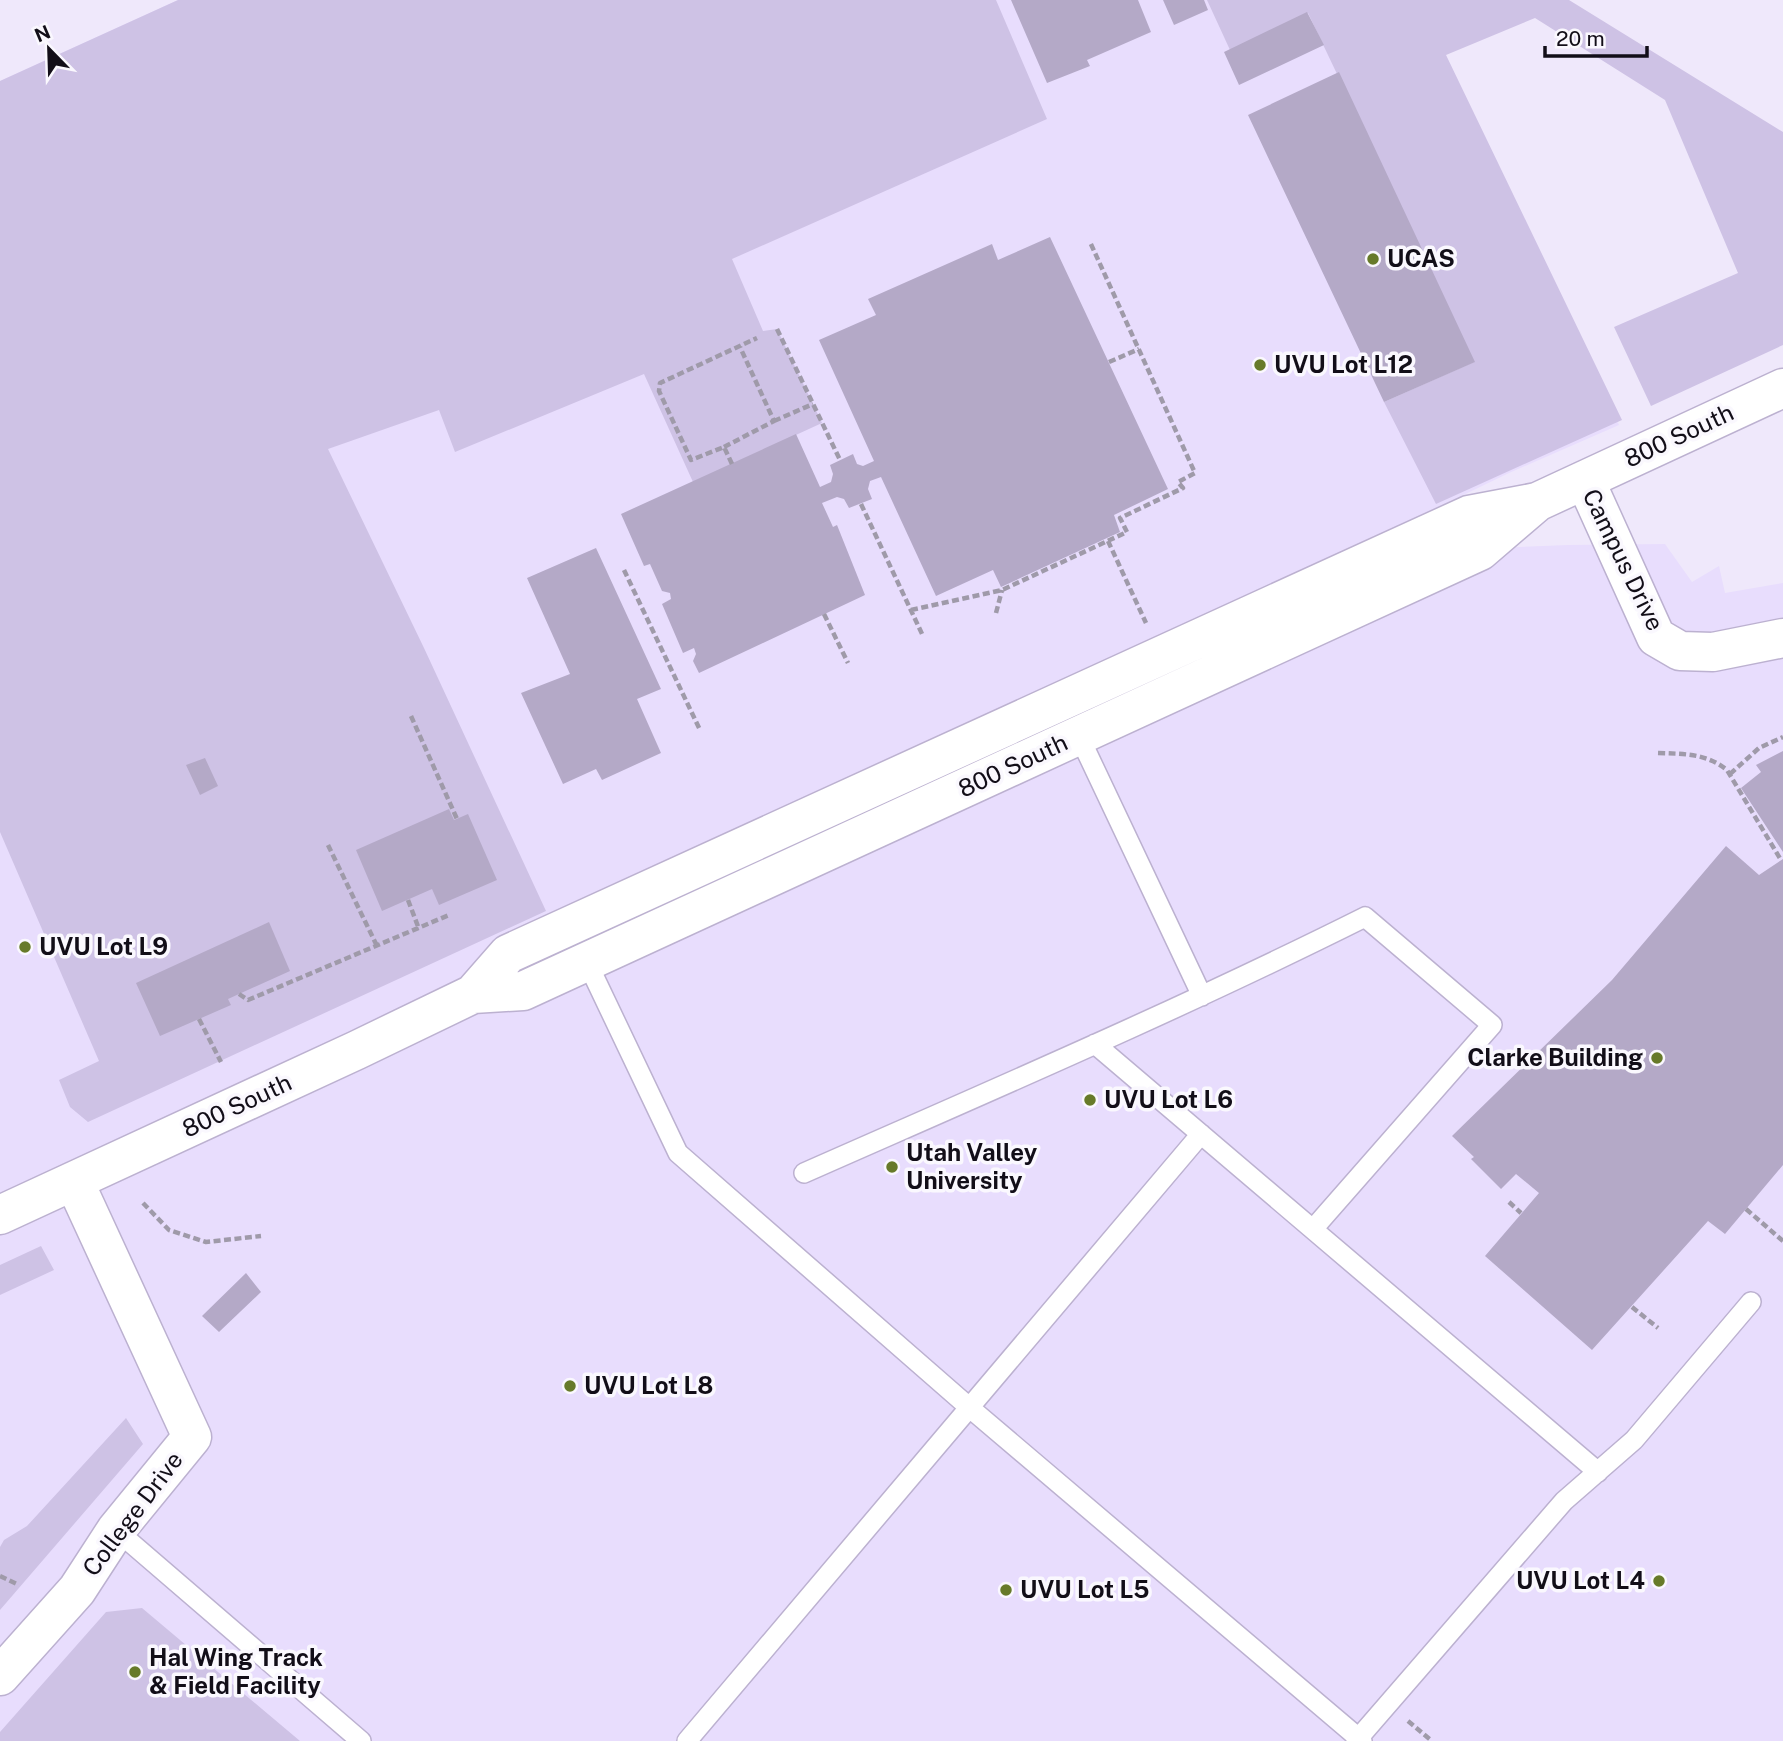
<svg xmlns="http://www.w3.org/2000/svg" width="1783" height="1741" viewBox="0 0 1783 1741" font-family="'Public Sans',sans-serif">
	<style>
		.built { fill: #e8ddfd }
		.green { fill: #cec2e5 }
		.building { fill: #b4a9c7 }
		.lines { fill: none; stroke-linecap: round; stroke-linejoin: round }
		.service-casing { stroke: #bcb1d0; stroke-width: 22 }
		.tertiary-casing { stroke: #bcb1d0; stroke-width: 41 }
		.path { stroke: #9f9aa9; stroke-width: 4.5; stroke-dasharray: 7 3.5; stroke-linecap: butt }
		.service { stroke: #fff; stroke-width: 19 }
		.tertiary { stroke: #fff; stroke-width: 38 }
		.poi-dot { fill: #677a2a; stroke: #faf8fe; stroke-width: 2.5 }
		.labels { text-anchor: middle; stroke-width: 7; stroke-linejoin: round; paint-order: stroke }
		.poi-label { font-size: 24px; font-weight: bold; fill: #120e18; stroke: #faf8fe; text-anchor: start }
		.street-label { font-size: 24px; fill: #120e18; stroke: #faf8fe }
	</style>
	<rect width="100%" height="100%" fill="#efe8fb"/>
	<!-- built -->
	<path class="built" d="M 178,0 L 1420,0 L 1619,425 L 1509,473 L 1341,554 L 1568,545 L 1665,544 L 1692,582 L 1719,566 L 1725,593 L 1783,583 L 1783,1741 L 0,1741 L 0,81 Z"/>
	<!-- green -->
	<path class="green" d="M 178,0 L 996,0 L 1047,119 L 732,259 L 763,331 L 777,329 L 822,423 L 693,482 L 644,374 L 455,452 L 439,410 L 328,449 L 424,648 L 546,911 L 88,1122 L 70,1107 L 59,1080 L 99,1061 L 0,832 L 0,81 Z
		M 1207,0 L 1569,0 L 1783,132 L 1783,345 L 1651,406 L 1614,327 L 1738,273 L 1665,100 L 1535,18 L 1446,55 L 1622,420 L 1436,504 L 1384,402 L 1474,362 L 1308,13 L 1230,50 Z
		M 41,1246 L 54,1270 L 0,1295 L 0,1265 Z
		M 126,1418 L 143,1444 L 0,1610 L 0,1547 L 4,1540 L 27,1526 Z
		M 142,1608 L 300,1741 L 0,1741 L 0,1732 L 106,1612 Z"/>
	<!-- building -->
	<path class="building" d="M 1011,0 L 1138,0 L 1151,32 L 1087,60 L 1090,66 L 1047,83 Z
		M 1163,0 L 1204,0 L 1208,10 L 1174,25 Z
		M 1307,12 L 1324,45 L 1239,85 L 1224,52 Z
		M 1339,72 L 1475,362 L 1384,402 L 1248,115 Z
		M 1050,237 L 1168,489 L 1114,515 L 1120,532 L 1001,587 L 993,570 L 936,596 L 881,477 L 870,481 L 868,489 L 872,499 L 849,508 L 844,499 L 837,497 L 822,503 L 833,527 L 837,525 L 865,595 L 699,673 L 693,661 L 696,654 L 694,648 L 683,653 L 662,604 L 671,599 L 670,593 L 662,591 L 650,564 L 644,566 L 621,514 L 796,434 L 820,487 L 831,482 L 833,474 L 830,465 L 853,454 L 857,464 L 863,466 L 874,461 L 819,340 L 876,315 L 868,299 L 992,244 L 998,260 Z
		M 596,548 L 661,689 L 637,699 L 661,753 L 602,780 L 596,769 L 563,784 L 521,693 L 570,674 L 527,578 Z
		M 1783,751 L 1783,852 L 1741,788 L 1761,772 L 1756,765 Z
		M 205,758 L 218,786 L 200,795 L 186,765 Z
		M 449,809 L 454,820 L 468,814 L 497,880 L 439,905 L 432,889 L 382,911 L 356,850 Z
		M 1726,846 L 1759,875 L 1783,859 L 1783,1165 L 1725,1234 L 1708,1221 L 1592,1350 L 1485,1256 L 1539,1193 L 1516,1174 L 1501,1189 L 1471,1159 L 1474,1157 L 1452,1136 L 1612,980 Z
		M 269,922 L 290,971 L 228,999 L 231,1005 L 160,1036 L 136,983 Z
		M 246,1273 L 261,1292 L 219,1332 L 202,1316 Z"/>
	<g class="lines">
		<defs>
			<path id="service" d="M 1079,736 L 1202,996
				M 587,962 L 678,1153 L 970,1408 L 1362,1741
				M 1095,1044 L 1598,1472
				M 804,1173 C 992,1090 1181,1009 1365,917 L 1492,1025 L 1313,1229
				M 116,1530 L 361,1741
				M 687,1741 L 1201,1134
				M 1356,1741 L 1564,1501 L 1634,1440 L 1751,1302"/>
			<path id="tertiary" d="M 1585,480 L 1656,637 L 1680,651 L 1713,652 L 1783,638
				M 473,994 L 523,991 L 1480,551 L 1536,503
				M 0,1215 L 357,1050 L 473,994 L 508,954 L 1469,515 L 1537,502 L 1783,388
				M 0,1676 L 77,1590 L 116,1530 L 192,1437 L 74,1181"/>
		</defs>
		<!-- service casing -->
		<use href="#service" class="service-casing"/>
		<!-- tertiary casing -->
		<use href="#tertiary" class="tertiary-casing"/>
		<!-- path -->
		<path class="path" d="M 777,329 L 840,460
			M 1109,362 L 1139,349
			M 774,421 L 813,404
			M 724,447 L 774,421 L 740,347
			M 732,464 L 724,447 L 691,460 L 659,391 L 660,383 L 757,338
			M 861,504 L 923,636
			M 1108,541 L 1146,623
			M 624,570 L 700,730
			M 911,610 L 1002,590 L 1127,532 L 1120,518 L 1183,488 L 1178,482 L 1195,473 L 1090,242
			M 996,613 L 1002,590
			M 824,614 L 848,663
			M 411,716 L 457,819
			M 1658,753 C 1684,754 1706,753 1727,770 L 1781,860
			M 1730,774 L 1759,748 L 1783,737
			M 328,845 L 377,946
			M 408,900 L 419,929
			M 239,994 L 248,1000 L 449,915
			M 199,1019 L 221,1062
			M 1509,1202 L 1521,1213
			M 143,1203 L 169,1230 L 206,1242 L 261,1236
			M 1746,1209 L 1783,1241
			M 1632,1307 L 1658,1328
			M 0,1576 L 17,1584
			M 1408,1721 L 1432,1741"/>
		<!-- service -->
		<use href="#service" class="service"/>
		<!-- tertiary -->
		<use href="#tertiary" class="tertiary"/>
	</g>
	<!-- markers -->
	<g class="poi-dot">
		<circle cx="1373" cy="259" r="7"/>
		<circle cx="1260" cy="365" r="7"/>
		<circle cx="25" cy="947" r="7"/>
		<circle cx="1657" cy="1058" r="7"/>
		<circle cx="1090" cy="1100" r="7"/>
		<circle cx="892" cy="1167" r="7"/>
		<circle cx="570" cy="1386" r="7"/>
		<circle cx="1659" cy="1581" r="7"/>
		<circle cx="1006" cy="1590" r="7"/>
		<circle cx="135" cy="1672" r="7"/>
	</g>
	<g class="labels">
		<!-- poi labels -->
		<g class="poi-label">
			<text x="1387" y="267">UCAS</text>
			<text x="1274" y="373">UVU Lot L12</text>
			<text x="39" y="955">UVU Lot L9</text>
			<text x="1643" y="1066" text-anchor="end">Clarke Building</text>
			<text x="1104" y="1108">UVU Lot L6</text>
			<text x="906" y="1161">Utah Valley<tspan x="906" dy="28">University</tspan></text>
			<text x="584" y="1394">UVU Lot L8</text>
			<text x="1645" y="1589" text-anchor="end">UVU Lot L4</text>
			<text x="1020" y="1598">UVU Lot L5</text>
			<text x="149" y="1666">Hal Wing Track<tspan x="149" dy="28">&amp; Field Facility</tspan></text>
		</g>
		<!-- street labels -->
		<g class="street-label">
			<text transform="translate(1679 436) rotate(-25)" y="8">800 South</text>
			<text transform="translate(1623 560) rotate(64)" y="8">Campus Drive</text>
			<text transform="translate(1013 766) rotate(-25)" y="8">800 South</text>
			<text transform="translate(237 1106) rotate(-25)" y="8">800 South</text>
			<text transform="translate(133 1514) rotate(-53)" y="8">College Drive</text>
		</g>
	</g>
	<!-- north arrow -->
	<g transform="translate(49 49) rotate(337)" stroke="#faf8fe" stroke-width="5" paint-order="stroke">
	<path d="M0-5L12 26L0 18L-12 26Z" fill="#120e18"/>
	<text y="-10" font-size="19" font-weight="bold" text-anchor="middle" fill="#120e18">N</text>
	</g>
	<!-- scale -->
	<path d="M1545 46v10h102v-10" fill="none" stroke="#120e18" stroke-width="3.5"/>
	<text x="1556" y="46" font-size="21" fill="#120e18" stroke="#faf8fe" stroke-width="5" paint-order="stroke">20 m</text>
</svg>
